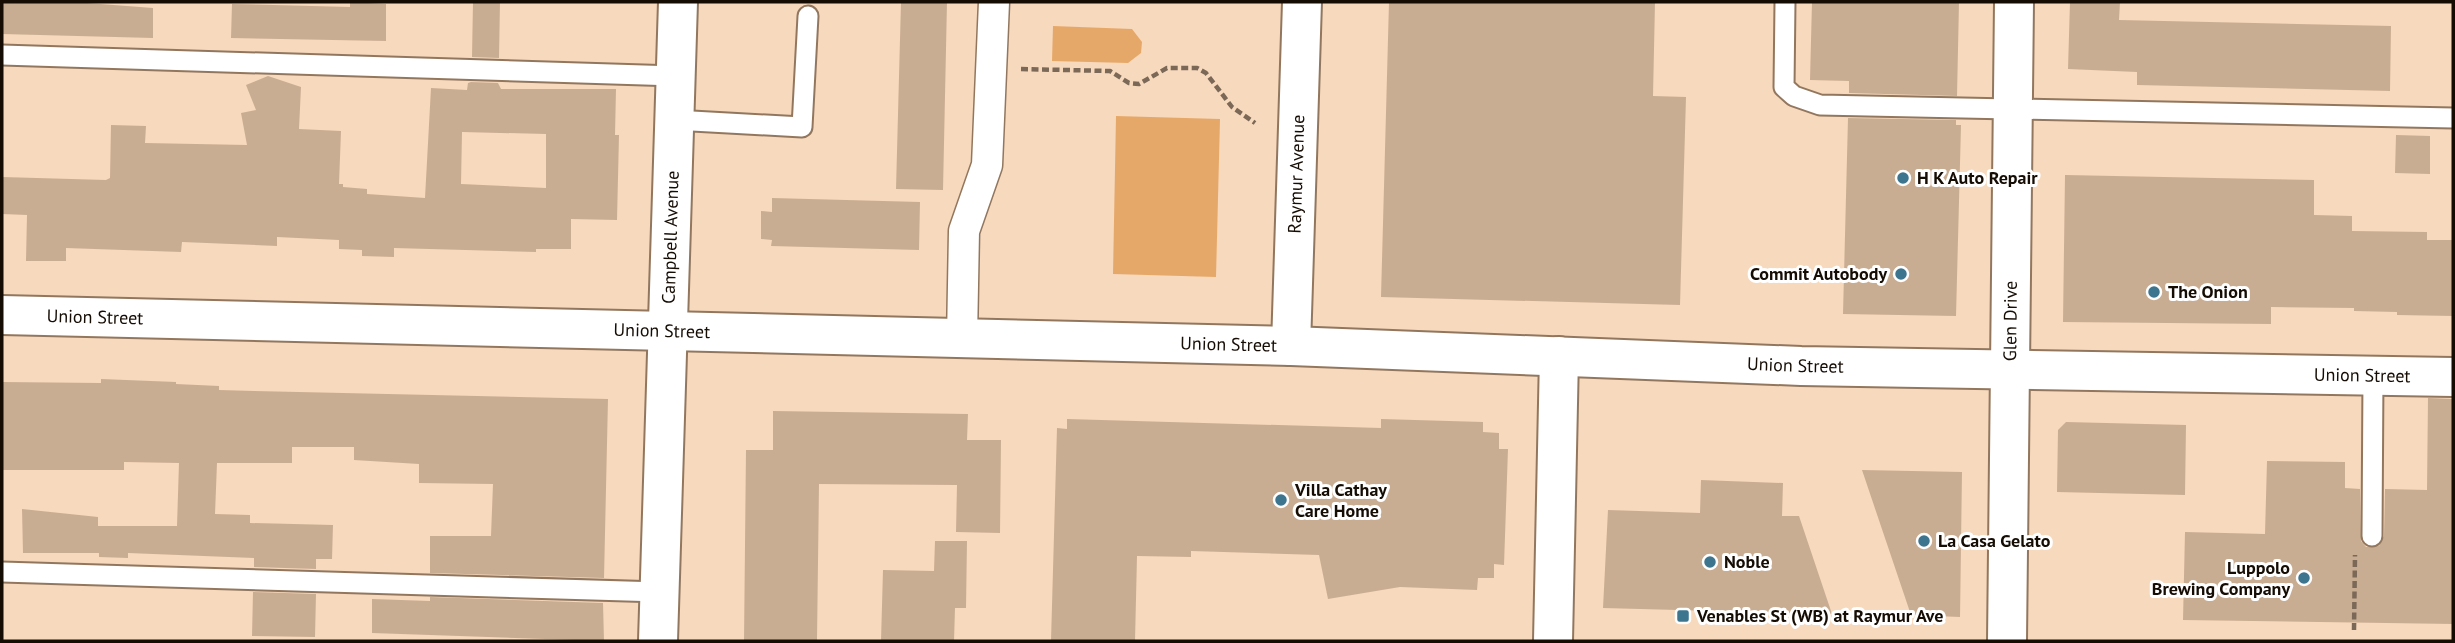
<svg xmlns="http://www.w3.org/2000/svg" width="2455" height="643" viewBox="0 0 2455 643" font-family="'PT Sans',sans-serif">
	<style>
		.green { fill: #e6a869 }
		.building { fill: #c9ad92; fill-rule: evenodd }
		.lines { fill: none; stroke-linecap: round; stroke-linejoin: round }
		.service-casing { stroke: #92775e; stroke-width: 23 }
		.pedestrian-casing { stroke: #92775e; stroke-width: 33 }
		.minor-casing { stroke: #92775e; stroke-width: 42 }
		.path { stroke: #7b6857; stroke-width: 4.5; stroke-dasharray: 7 3.5; stroke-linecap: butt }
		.service { stroke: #fff; stroke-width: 19 }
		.pedestrian { stroke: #fff; stroke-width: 30 }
		.minor { stroke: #fff; stroke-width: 38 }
		.poi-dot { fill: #3d758f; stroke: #fff; stroke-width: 2.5 }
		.labels { text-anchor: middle; stroke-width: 6; stroke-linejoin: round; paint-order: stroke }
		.street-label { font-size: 18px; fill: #150c04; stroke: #fff }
		.poi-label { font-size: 18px; font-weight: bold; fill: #150c04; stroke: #fff; text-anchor: start }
	</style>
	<rect width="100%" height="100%" fill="#f7d9bd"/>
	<!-- green -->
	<path class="green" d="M 1053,26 L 1132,29 L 1142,42 L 1141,53 L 1128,63 L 1052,61 Z
		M 1116,116 L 1220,119 L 1216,277 L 1113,274 Z"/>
	<!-- building -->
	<path class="building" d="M 2,2 L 74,2 L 153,8 L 153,38 L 2,34 Z
		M 350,2 L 386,4 L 386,41 L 231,38 L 232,4 L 350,7 Z
		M 473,2 L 500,2 L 499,58 L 472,57 Z
		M 901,2 L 947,2 L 943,190 L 896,189 Z
		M 1389,2 L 1655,2 L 1653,96 L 1686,97 L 1680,305 L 1381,297 Z
		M 1812,2 L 1959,2 L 1957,96 L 1849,93 L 1849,81 L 1810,80 Z
		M 2070,2 L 2120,2 L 2119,20 L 2391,26 L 2390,91 L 2137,85 L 2137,72 L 2068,69 Z
		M 268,76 L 301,87 L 299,129 L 341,131 L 339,184 L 343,184 L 343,187 L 367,189 L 367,194 L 425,198 L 431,88 L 467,90 L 468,83 L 471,82 L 498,83 L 501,89 L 616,89 L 615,135 L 619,135 L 617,220 L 571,219 L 571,249 L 536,249 L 536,252 L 394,248 L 394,257 L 362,256 L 362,250 L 339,249 L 339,240 L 277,237 L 277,246 L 182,242 L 181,252 L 66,248 L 66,261 L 26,261 L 27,215 L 2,214 L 2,177 L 106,180 L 110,178 L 111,125 L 146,126 L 145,143 L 247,145 L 241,113 L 256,110 L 246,85 ZM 462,132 L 546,134 L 546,188 L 461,184 Z
		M 1848,118 L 1956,120 L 1956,125 L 1961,125 L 1956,316 L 1843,314 Z
		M 2396,135 L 2430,136 L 2430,174 L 2395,173 Z
		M 2065,175 L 2314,180 L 2314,215 L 2352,216 L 2352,231 L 2427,232 L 2427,240 L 2453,240 L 2453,316 L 2397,315 L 2397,312 L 2354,311 L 2354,308 L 2271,307 L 2271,324 L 2063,322 Z
		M 772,198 L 920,202 L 919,250 L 771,246 L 772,240 L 761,239 L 761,211 L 772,212 Z
		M 101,379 L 176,382 L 176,384 L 219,386 L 219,390 L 254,391 L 608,399 L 604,578 L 430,573 L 430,536 L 491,536 L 493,484 L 419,483 L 419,464 L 354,460 L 354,447 L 292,447 L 292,463 L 217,463 L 215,514 L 250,515 L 250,523 L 333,525 L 332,559 L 316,559 L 316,569 L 254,567 L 254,558 L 128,553 L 128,558 L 99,557 L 99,553 L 23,553 L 22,509 L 98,517 L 98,526 L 177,526 L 179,463 L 124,462 L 124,470 L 2,470 L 2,382 L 101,383 Z
		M 2428,398 L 2453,399 L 2453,624 L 2183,620 L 2185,532 L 2265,534 L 2267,461 L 2345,462 L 2345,488 L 2360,489 L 2361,541 L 2366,547 L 2379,546 L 2384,536 L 2385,489 L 2427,490 Z
		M 773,411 L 968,414 L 967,440 L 1001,440 L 1000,533 L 956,532 L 957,485 L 819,484 L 817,641 L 744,641 L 746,450 L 773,450 Z
		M 1067,419 L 1381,428 L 1381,419 L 1483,422 L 1483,432 L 1499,433 L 1499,449 L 1508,449 L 1504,565 L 1494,564 L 1494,578 L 1478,578 L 1477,590 L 1400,587 L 1328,599 L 1319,555 L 1191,551 L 1191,557 L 1137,556 L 1135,641 L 1051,641 L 1057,428 L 1067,429 Z
		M 2066,422 L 2186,425 L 2185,495 L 2057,492 L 2058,430 Z
		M 1862,470 L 1962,472 L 1960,617 L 1911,615 Z
		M 1701,480 L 1783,483 L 1782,516 L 1799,516 L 1832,614 L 1603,608 L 1608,510 L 1700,513 Z
		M 935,541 L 967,541 L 966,608 L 955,608 L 954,641 L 881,641 L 883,570 L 934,571 Z
		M 253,592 L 316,594 L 315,637 L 252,636 Z
		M 430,597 L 603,603 L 604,641 L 372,633 L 372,599 L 430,601 Z"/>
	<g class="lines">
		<defs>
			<path id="service" d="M 1785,2 L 1784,87 L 1794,96 L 1820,105 L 2453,118
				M 2,55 L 676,76
				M 674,120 L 802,127 L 808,16
				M 2372,536 L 2373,376
				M 2,572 L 660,592"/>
			<path id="pedestrian" d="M 962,339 L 964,231 L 987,165 L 994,2"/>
			<g id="minor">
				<path id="s1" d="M 2,315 L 1291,346 L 1801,366 L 2453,377"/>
				<path id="s2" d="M 1291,346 L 1302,2"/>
				<path id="s3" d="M 658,641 L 678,2"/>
				<path d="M 1553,641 L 1559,356"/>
				<path id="s4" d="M 2007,641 L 2014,2"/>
			</g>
		</defs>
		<!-- service casing -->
		<use href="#service" class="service-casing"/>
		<!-- pedestrian casing -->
		<use href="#pedestrian" class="pedestrian-casing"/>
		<!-- minor casing -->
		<use href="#minor" class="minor-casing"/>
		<!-- path -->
		<path class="path" d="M 1021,69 L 1110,71 L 1129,83 L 1139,84 L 1167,68 L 1197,68 L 1206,73 L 1232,107 L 1255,123
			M 2354,630 L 2355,555"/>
		<!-- service -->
		<use href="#service" class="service"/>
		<!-- pedestrian -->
		<use href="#pedestrian" class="pedestrian"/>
		<!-- minor -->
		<use href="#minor" class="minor"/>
	</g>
	<!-- markers -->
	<g class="poi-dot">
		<circle cx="1903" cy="178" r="7"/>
		<circle cx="1901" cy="274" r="7"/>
		<circle cx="2154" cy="292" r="7"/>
		<circle cx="1281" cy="500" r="7"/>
		<circle cx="1924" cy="541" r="7"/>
		<circle cx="1710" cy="562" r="7"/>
		<circle cx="2304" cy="578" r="7"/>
		<rect x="1676" y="609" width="14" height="14" rx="3.5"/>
	</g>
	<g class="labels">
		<!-- street labels -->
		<g class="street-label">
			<text dy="6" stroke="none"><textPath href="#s2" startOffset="172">Raymur Avenue</textPath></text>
			<text dy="6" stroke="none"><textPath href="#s3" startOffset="404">Campbell Avenue</textPath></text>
			<text dy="6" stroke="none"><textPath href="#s1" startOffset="93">Union Street</textPath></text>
			<text dy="6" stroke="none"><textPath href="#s4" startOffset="320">Glen Drive</textPath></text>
			<text dy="6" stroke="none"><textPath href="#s1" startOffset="660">Union Street</textPath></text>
			<text dy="6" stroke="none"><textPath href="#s1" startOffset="1227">Union Street</textPath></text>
			<text dy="6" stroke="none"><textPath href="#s1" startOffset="1794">Union Street</textPath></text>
			<text dy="6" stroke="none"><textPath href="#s1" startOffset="2361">Union Street</textPath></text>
		</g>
		<!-- poi labels -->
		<g class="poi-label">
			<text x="1917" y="184">H K Auto Repair</text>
			<text x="1887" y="280" text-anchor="end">Commit Autobody</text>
			<text x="2168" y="298">The Onion</text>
			<text x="1295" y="496">Villa Cathay<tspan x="1295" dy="21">Care Home</tspan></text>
			<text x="1938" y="547">La Casa Gelato</text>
			<text x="1724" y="568">Noble</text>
			<text x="2290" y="574" text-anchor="end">Luppolo<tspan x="2290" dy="21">Brewing Company</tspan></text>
			<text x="1697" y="622">Venables St (WB) at Raymur Ave</text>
		</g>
	</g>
	<!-- border -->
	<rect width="2455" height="643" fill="none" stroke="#150c04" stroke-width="7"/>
</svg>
